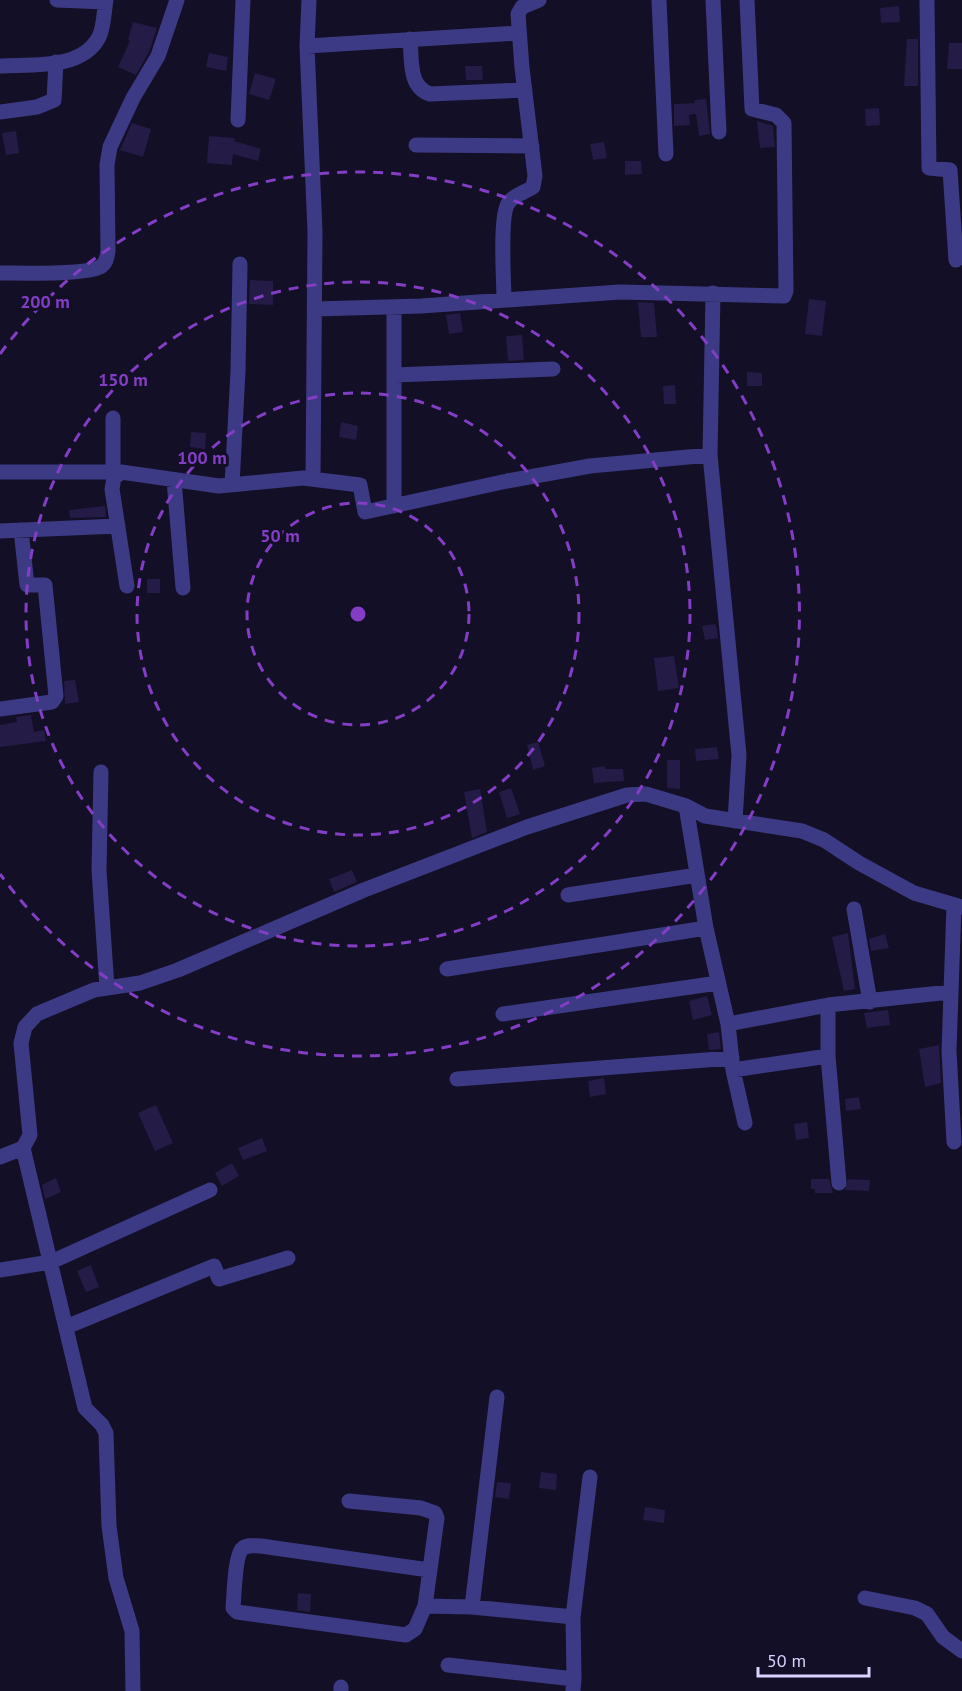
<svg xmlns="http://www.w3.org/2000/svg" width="962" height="1691" viewBox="0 0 962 1691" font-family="'PT Sans',sans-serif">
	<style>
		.building { fill: #241b47 }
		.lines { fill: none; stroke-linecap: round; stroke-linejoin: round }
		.minor { stroke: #3d3a85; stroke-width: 15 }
		.ring { fill: none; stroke: #843dc5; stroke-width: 3; stroke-dasharray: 10 8 }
		.centre { fill: #843dc5; stroke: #130f26; stroke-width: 3 }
		.ring-label { font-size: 18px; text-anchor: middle; font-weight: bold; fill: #843dc5; stroke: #130f26; stroke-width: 6; stroke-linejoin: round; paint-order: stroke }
	</style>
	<rect width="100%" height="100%" fill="#130f26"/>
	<!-- building -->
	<path class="building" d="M 899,6 L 900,22 L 881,23 L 880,8 Z
		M 133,22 L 157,28 L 149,52 L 136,75 L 118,67 L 130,41 L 128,40 Z
		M 907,39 L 918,39 L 918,86 L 904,86 Z
		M 949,43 L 962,43 L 962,69 L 947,69 Z
		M 209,53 L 228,57 L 226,71 L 206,67 Z
		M 465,66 L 482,66 L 483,80 L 466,80 Z
		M 255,73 L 276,79 L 269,100 L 249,94 Z
		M 706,99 L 710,134 L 699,136 L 696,114 L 689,115 L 690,125 L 674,126 L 674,104 L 695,103 L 695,100 Z
		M 879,108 L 880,125 L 866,126 L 865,109 Z
		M 757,121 L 773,126 L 775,147 L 760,148 Z
		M 132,123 L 151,129 L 143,157 L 120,150 Z
		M 16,131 L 19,153 L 6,155 L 2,133 Z
		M 209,136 L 235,138 L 234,141 L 261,149 L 258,161 L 233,154 L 232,165 L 207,163 Z
		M 604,142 L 607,158 L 593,160 L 590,144 Z
		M 625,161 L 641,161 L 642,174 L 625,175 Z
		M 250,280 L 273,281 L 273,305 L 249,304 Z
		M 809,299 L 826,301 L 822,336 L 805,334 Z
		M 638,302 L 654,303 L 657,337 L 641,337 Z
		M 460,313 L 463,332 L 449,334 L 446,315 Z
		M 522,335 L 524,360 L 508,361 L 506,336 Z
		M 747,372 L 762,373 L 762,386 L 747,386 Z
		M 675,385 L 676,404 L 664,404 L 663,386 Z
		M 341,422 L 358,426 L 356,440 L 339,437 Z
		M 191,432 L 206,433 L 205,449 L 190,447 Z
		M 105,506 L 106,517 L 70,518 L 69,510 Z
		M 147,579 L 160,579 L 160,593 L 147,593 Z
		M 716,624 L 718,638 L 705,640 L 702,626 Z
		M 674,656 L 679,688 L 658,691 L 654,658 Z
		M 75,680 L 79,702 L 65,704 L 64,681 Z
		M 31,715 L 34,732 L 44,730 L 46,741 L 0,747 L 0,725 L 17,722 L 16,717 Z
		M 538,742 L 545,766 L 533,770 L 527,745 Z
		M 717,747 L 719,759 L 696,761 L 695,749 Z
		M 667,760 L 680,760 L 680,789 L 667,788 Z
		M 605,766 L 605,769 L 623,769 L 624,781 L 594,783 L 592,768 Z
		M 511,788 L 520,814 L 507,818 L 499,792 Z
		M 480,789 L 487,832 L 472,838 L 464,792 Z
		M 352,870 L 357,882 L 334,892 L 329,879 Z
		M 848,933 L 855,989 L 844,991 L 832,937 Z
		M 885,934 L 889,948 L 871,951 L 869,939 Z
		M 707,996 L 712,1015 L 693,1020 L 689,1001 Z
		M 888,1010 L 890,1025 L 867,1028 L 864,1013 Z
		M 719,1032 L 721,1049 L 709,1050 L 707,1034 Z
		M 939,1045 L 941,1083 L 925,1087 L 919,1049 Z
		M 604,1078 L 606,1094 L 590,1097 L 588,1081 Z
		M 859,1097 L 861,1109 L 846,1111 L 845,1099 Z
		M 156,1105 L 173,1143 L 155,1151 L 138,1113 Z
		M 807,1122 L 809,1138 L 796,1140 L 794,1124 Z
		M 262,1138 L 267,1151 L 243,1160 L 238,1148 Z
		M 232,1163 L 239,1176 L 222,1186 L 215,1173 Z
		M 56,1178 L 61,1192 L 45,1199 L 42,1185 Z
		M 811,1179 L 829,1179 L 833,1193 L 815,1193 L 815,1189 L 811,1189 Z
		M 848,1179 L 870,1180 L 869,1191 L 845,1190 Z
		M 91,1265 L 99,1287 L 86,1292 L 77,1271 Z
		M 541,1472 L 557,1474 L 556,1490 L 539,1488 Z
		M 497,1482 L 511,1483 L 509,1499 L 495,1497 Z
		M 645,1507 L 665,1510 L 664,1523 L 643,1520 Z
		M 298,1593 L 311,1594 L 310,1612 L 297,1610 Z"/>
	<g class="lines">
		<!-- minor -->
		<path class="minor" d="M 57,0 L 105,2
			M 309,0 L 307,46 L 315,231 L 313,479
			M 659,0 L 666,154
			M 713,0 L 719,132
			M 927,0 L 929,168 L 950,170 L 956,260
			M 410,39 C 412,59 408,87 430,94 L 525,90
			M 307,46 L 519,33
			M 0,66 C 32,64 82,70 99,37 C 104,27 104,11 106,0
			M 0,112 L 37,107 L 54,100 L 56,62
			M 238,120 L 243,0
			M 416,145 L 532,146
			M 0,273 C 20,273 85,275 100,267 C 106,264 107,258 108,251 L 107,165 L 110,147 L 133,98 L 158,56 L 177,0
			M 713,293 L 710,455 L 739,755 L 735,821
			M 504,299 C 504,282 499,213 509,202 C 514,195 526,192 533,187 L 535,176 L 522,68 L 518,14 L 522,7 L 539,0
			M 394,307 L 394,506
			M 315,309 L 421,306 L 620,292 L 784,296 L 786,291 L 784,123 L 776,115 L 752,109 L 747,0
			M 394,375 L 553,369
			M 113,418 L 113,472
			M 0,472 L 121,472
			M 174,480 L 183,588
			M 232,485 L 238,371 L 240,264
			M 0,531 L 118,526
			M 127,586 L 112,489 L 114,478 L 121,472 L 219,486 L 303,478 L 360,485 L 365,512 L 507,481 L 590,466 L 710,455
			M 0,709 L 52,702 L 56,696 L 45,585 L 27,585 L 21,530
			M 101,772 L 99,870 L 107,988
			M 686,806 L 706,928 L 728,1024 L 733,1070 L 745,1123
			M 568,895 L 697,875
			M 854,909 L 870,1002
			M 447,969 L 706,928
			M 828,1005 L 828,1056 L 839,1183
			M 503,1014 L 718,983
			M 728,1024 L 828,1005 L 950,992
			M 733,1070 L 828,1056
			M 457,1079 L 732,1058
			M 954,1142 L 949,1051 L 954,905
			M 23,1148 L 85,1408 L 102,1425 L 106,1433 L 109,1526 L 116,1578 L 132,1631 L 133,1691
			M 0,1157 L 23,1148 L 30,1135 L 21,1043 L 25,1027 L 37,1014 L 94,990 L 140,983 L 178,970 L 364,890 L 527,827 L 627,795 L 646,794 L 686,806 L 705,816 L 802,831 L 824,840 L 859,863 L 914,893 L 962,907
			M 0,1270 L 51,1262 L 210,1190
			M 66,1327 L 214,1266 L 219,1279 L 288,1258
			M 349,1501 L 421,1508 L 435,1513 L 437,1518 L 425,1606
			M 429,1570 L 261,1546 C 255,1546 247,1544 242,1549 C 235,1556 234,1596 233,1608 L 237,1612 L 406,1635 L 415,1629 L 425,1606 L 472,1607 L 573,1617 L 574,1679
			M 865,1598 L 915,1608 L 927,1614 L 943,1637 L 962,1651
			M 472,1607 L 497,1397
			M 573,1617 L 590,1477
			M 448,1665 L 574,1679 L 573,1691
			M 341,1691 L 341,1687"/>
	</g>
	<!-- distance rings -->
	<g class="ring">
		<circle cx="358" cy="614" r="111"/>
		<circle cx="358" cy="614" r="221"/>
		<circle cx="358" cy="614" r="332"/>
		<path d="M0 354A442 442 0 1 1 0 874"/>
	</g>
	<circle cx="358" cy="614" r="9" class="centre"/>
	<g class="ring-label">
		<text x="45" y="308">200 m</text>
		<text x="123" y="386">150 m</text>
		<text x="202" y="464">100 m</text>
		<text x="280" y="542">50 m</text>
	</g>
	<!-- scale -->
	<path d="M758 1667v9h111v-9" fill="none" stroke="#d9d4ff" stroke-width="3"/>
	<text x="767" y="1667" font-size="18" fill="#d9d4ff" stroke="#130f26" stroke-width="4.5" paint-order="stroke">50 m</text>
</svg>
